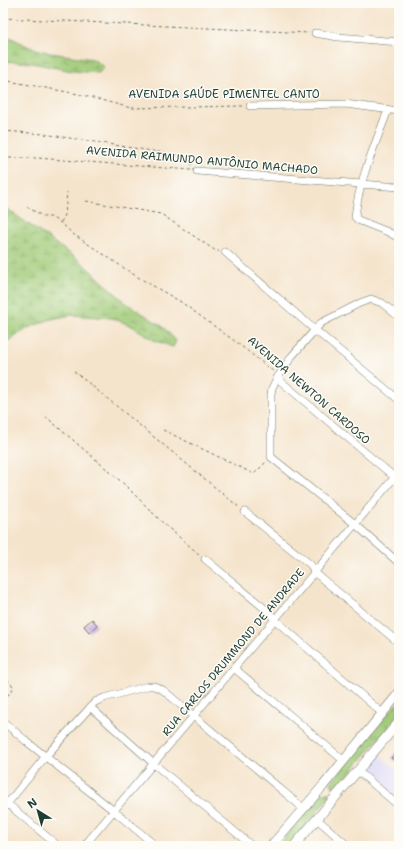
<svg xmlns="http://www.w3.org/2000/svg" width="402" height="849" viewBox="0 0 402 849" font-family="'Shantell Sans',sans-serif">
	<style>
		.built { fill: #dbd6f7 }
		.grass { fill: url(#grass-tufts); stroke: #608456 }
		.wetland { fill: url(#wetland-marsh); stroke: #608456 }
		.building { fill: url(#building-hatch) }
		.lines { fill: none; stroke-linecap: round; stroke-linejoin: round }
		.minor-casing { stroke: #6a7769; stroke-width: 8 }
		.major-casing { stroke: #6a7769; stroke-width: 10 }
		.path { stroke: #6a7769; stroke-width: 1; stroke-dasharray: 3 3; stroke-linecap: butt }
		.minor { stroke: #fff; stroke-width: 7 }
		.major { stroke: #fff; stroke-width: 9 }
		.labels { text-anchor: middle; stroke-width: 3; stroke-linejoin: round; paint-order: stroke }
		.street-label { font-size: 11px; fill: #1f3d34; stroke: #fdfcf7 }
	</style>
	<defs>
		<pattern id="grass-tufts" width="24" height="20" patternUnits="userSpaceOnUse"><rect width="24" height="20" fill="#a1cb78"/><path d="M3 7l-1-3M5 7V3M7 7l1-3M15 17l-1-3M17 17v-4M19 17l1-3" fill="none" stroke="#83a663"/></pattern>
		<pattern id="wetland-marsh" width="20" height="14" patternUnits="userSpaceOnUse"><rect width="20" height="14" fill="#a1cb78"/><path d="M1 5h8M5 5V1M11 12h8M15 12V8" fill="none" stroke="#83a663"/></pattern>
		<pattern id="building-hatch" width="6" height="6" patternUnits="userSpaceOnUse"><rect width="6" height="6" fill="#c7a1e4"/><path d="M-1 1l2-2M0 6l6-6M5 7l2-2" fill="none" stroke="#a184ba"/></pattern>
	</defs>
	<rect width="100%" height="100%" fill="#fdfcf7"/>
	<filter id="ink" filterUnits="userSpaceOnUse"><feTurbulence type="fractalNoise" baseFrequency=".025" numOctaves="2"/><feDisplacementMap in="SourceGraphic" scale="8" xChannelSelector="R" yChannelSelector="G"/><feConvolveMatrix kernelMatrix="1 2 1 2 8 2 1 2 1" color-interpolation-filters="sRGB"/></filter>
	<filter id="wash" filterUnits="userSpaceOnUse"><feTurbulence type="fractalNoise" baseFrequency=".012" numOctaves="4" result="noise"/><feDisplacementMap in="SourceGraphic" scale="16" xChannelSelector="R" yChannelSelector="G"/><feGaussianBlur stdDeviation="0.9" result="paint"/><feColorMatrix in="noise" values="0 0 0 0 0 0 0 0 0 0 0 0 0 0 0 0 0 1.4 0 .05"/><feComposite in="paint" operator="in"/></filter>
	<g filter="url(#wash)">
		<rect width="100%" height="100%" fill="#f5e4cc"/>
		<!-- built -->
		<path class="built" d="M 379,755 L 399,771 L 399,800 L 365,772 Z"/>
		<!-- grass -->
		<path class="grass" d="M 399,701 L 399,715 L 337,788 L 333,787 L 331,783 Z
			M 326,792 L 330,794 L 329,797 L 288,846 L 278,846 L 321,794 Z"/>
		<!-- wetland -->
		<path class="wetland" d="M 3,36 L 10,37 L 29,47 L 50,53 L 93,59 L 104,67 L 99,73 L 72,71 L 32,63 L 3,61 Z
			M 3,206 L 80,261 L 126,303 L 162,326 L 176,341 L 173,347 L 154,340 L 132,326 L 112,318 L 71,315 L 51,319 L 30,327 L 3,344 Z"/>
		<g id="blocks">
			<!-- building -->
			<path class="building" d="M 92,619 L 97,625 L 89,632 L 84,626 Z
				M 399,749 L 399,764 L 391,758 Z"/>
		</g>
	</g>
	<g filter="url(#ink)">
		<use href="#blocks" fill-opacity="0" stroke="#6a7769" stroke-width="1"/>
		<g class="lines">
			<defs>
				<path id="minor" d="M 315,33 L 338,37 L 399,42
					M 250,106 L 345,104 L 399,111
					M 388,110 C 375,145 359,180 355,217 L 358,220 L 388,232 L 399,238
					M 197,171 L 399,187
					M 225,252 L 315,330 L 399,400
					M 399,317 L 382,303 L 371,299 L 360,303 L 321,323 L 292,356 L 277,378 L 272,388 L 271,394 L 271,457 L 355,524 L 399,563
					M 277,378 L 399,481
					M 245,512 L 311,565 L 314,572 L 399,643
					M 205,559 L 270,613 L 274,619 L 382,713
					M 234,668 L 343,760
					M 90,707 L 154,764 L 252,846
					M 6,724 L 26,741 L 114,811 L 156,846
					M 358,771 L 399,806
					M 3,800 L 58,846
					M 3,809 L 46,756 L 95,702 L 104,698 L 148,686 L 154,686 L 163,690 L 303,808
					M 317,819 L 348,846
					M 84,846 L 399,472"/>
				<path id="major" d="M 271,846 L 323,786 L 399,693
					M 294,846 L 399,722"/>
			</defs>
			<!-- minor casing -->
			<use href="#minor" class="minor-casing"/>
			<!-- major casing -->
			<use href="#major" class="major-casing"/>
			<!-- path -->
			<path class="path" d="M 3,18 L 309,33
				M 3,80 L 78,94 L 131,108 L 244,106
				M 3,131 L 44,134 L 184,156 L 193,166
				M 3,158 L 37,158 L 191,170
				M 86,201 L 161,214 L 216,251 L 219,251
				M 27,207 L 44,217 L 51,217 L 61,223 L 73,234 L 136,276 L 181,302 L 236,342 L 273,371
				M 61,222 L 65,215 L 67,192
				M 74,371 L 240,508
				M 45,416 L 124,484 L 164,524 L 200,555
				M 163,430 L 254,474 L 266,462
				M 3,675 L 14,687 L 3,702"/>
			<!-- minor -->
			<use href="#minor" class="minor"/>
			<!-- major -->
			<use href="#major" class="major"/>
		</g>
	</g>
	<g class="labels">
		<!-- street labels -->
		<g class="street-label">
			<text x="224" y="98">AVENIDA SAÚDE PIMENTEL CANTO</text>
			<text transform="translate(202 160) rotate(5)" y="4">AVENIDA RAIMUNDO ANTÔNIO MACHADO</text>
			<text transform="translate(309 390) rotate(41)" y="4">AVENIDA NEWTON CARDOSO</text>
			<text transform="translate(233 652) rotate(-50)" y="4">RUA CARLOS DRUMMOND DE ANDRADE</text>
		</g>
	</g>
	<!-- margin -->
	<rect width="402" height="849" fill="none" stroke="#fdfcf7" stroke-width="16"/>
	<!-- north arrow -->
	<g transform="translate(38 811) rotate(323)" stroke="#fdfcf7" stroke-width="3" paint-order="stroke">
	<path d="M0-3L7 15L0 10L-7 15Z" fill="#1f3d34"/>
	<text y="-6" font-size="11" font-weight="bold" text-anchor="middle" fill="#1f3d34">N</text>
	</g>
</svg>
